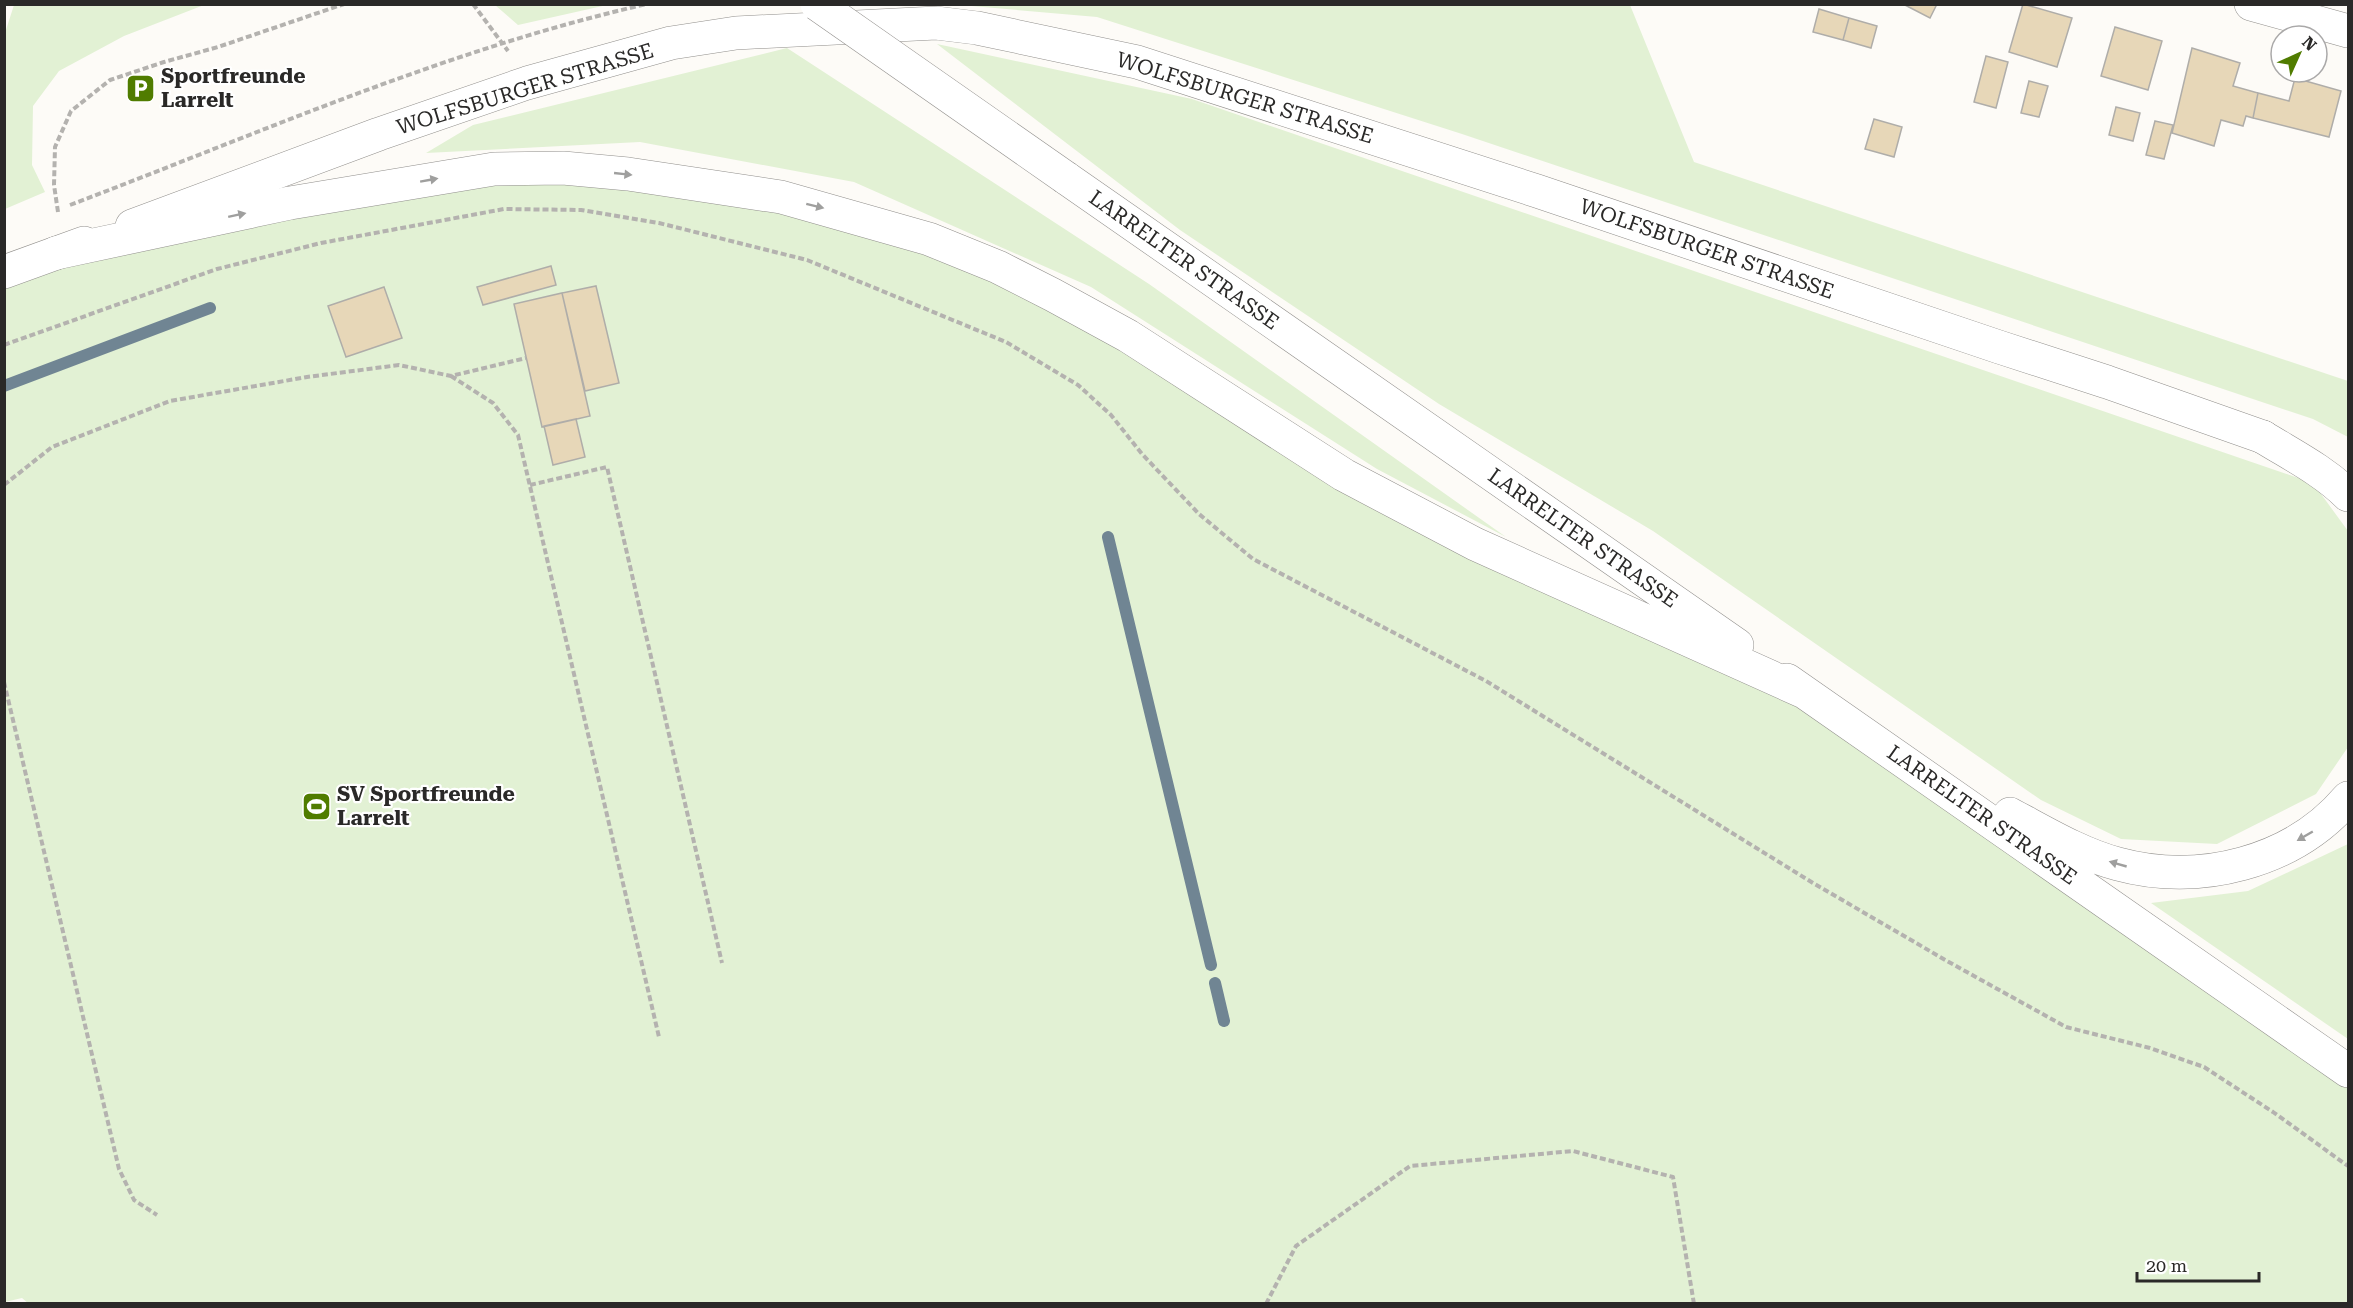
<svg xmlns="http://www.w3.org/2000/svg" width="2353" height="1308" viewBox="0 0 2353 1308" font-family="'Roboto Serif',serif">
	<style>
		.green { fill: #e2f1d4 }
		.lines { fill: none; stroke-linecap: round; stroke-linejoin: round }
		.stream { stroke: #708593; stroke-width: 12 }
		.building { fill: #e7d7b8; stroke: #afada9; stroke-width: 1.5 }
		.minor-casing { stroke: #918f8c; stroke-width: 34 }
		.major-casing { stroke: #918f8c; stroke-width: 34 }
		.path { stroke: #b4b2af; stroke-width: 4; stroke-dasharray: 6 3; stroke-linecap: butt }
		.minor { stroke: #fff; stroke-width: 33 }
		.major { stroke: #fff; stroke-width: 33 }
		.major-bridge-casing { stroke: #918f8c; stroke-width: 34; stroke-linecap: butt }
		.major-bridge { stroke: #fff; stroke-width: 33 }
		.oneway { fill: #9f9f9e }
		.labels { text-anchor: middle; stroke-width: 4.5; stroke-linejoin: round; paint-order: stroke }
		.poi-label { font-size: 21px; font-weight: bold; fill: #2a2928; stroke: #fff; text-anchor: start }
		.street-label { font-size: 21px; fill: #2a2928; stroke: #fff }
	</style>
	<rect width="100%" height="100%" fill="#fdfbf7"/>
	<!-- green -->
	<path class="green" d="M 14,5 L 204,5 L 124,36 L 59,71 L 33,106 L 32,165 L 45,192 L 5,209 L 4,36 Z
		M 495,5 L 607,5 L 518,25 Z
		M 960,5 L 1630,5 L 1694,162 L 2348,381 L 2348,437 L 2313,419 L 1462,134 L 1097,17 Z
		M 937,44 L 1192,99 L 2313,483 L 2348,531 L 2348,747 L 2316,794 L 2217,844 L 2121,839 L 2041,800 L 1653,531 L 1439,404 L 1180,230 Z
		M 787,48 L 1149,284 L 1506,537 L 1377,469 L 1091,287 L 854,182 L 640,142 L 426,153 L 473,125 Z
		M 563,168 L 929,239 L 1344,475 L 1804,692 L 2348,1071 L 2348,1303 L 29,1304 L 22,1298 L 5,1302 L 5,272 Z
		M 2348,844 L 2348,1039 L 2151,903 L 2248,891 Z"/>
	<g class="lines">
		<!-- stream -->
		<path class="stream" d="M 4,386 L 210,308
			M 1108,537 L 1211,965
			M 1215,983 L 1224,1021"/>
	</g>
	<!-- building -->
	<path class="building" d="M 1903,4 L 1937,4 L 1930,18 Z
		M 2023,4 L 2072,18 L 2057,67 L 2009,52 Z
		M 1819,9 L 1849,18 L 1843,40 L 1813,32 Z
		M 1849,18 L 1877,26 L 1871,48 L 1843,40 Z
		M 2115,27 L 2162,41 L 2148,90 L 2101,76 Z
		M 2192,48 L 2240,63 L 2233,86 L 2258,93 L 2253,118 L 2246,116 L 2243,126 L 2221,120 L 2214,146 L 2172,133 Z
		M 1986,56 L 2008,62 L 1996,108 L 1974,102 Z
		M 2295,78 L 2341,91 L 2329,137 L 2253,118 L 2258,93 L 2289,101 Z
		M 2029,81 L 2048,86 L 2039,117 L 2021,113 Z
		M 2116,107 L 2140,113 L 2133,141 L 2109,135 Z
		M 1874,119 L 1902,127 L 1894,157 L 1865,149 Z
		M 2155,121 L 2173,125 L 2164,159 L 2146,155 Z
		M 551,266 L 556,285 L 483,305 L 477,287 Z
		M 596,286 L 619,383 L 585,391 L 562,293 Z
		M 384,287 L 402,338 L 346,357 L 328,306 Z
		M 562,293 L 590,416 L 542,427 L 514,304 Z
		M 576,419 L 585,457 L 553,465 L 544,426 Z"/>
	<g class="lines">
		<defs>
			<path id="minor" d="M 2251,4 L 2348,31
				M 132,226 L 379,134 L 527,83 L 671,43 L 736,33 L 936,23 L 977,28 L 1137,62 L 1537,191 L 1999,347 L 2107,382 L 2263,437
				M 4,272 L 84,243"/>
			<path id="major" d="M 1066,178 L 1737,645
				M 56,253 L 290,203 L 494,169 L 563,168 L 628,174 L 781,197 L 929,239 L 998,267 L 1053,295 L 1128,336 L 1344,475 L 1475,544 L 1804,692
				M 2263,437 C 2292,455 2324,471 2348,495
				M 1787,680 L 2348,1071
				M 2010,814 C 2044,832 2080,854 2118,864 C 2199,886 2293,863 2348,798"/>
		</defs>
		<!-- minor casing -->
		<use href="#minor" class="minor-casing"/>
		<!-- major casing -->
		<use href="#major" class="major-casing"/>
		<!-- path -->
		<path class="path" d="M 473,4 L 508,51
			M 70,205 C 260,133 448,49 647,4
			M 58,212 L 54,185 L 55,147 L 71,111 L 110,80 L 164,62 L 218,47 L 344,4
			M 4,345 L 217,269 L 321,243 L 504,209 L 581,210 L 659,223 L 807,260 L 1006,342 L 1078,385 L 1111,415 L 1142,454 L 1199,514 L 1253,559 L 1486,681 L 1813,883 L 1947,961 L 2066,1027 L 2150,1048 L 2204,1067 L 2273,1112 L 2348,1166
			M 451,376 L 493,403 L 518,435 L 659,1037
			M 4,485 L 52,447 L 170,401 L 307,377 L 399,365 L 451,376 L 526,358
			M 530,485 L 607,467 L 722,963
			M 4,682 L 119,1169 L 134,1200 L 157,1215
			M 1266,1304 L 1296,1246 L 1410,1166 L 1573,1151 L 1673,1177 L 1694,1304"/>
		<!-- minor -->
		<use href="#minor" class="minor"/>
		<!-- major -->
		<use href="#major" class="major"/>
		<defs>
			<path id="major-bridge" d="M 817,4 L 1066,178"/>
		</defs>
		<!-- major-bridge casing -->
		<use href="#major-bridge" class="major-bridge-casing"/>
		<!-- major-bridge -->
		<use href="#major-bridge" class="major-bridge"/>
	</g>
	<!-- one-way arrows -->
	<defs><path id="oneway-solid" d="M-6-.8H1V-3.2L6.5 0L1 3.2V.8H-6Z" transform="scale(1.5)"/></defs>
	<g class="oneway">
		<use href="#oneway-solid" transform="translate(623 174) rotate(6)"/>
		<use href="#oneway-solid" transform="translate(429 180) rotate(-10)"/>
		<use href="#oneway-solid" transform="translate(815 206) rotate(14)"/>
		<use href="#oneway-solid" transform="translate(237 215) rotate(-12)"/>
		<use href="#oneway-solid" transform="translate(2305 836) rotate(150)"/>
		<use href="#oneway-solid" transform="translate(2118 864) rotate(-164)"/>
	</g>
	<!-- icons -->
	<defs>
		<symbol id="parking-square" viewBox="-11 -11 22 22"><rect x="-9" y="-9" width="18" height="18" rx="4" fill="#507c00" stroke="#fff"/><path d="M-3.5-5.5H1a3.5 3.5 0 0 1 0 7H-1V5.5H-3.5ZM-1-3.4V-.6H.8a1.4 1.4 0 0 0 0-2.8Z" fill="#fff"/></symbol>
		<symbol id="stadium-square" viewBox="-11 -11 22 22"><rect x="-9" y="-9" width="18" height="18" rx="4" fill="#507c00" stroke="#fff"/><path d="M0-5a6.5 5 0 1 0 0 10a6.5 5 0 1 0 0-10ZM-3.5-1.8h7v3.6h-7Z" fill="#fff"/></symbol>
	</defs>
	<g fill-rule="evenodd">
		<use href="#parking-square" x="124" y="72" width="33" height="33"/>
		<use href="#stadium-square" x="300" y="790" width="33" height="33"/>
	</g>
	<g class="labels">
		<!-- poi labels -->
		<g class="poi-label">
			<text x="161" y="83">Sportfreunde<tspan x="161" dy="24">Larrelt</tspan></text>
			<text x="337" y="801">SV Sportfreunde<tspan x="337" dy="24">Larrelt</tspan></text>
		</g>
		<!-- street labels -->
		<g class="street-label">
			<text transform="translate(525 89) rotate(-17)" y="7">WOLFSBURGER STRASSE</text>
			<text transform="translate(1245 98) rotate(17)" y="7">WOLFSBURGER STRASSE</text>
			<text transform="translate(1707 249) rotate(19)" y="7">WOLFSBURGER STRASSE</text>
			<text transform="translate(1184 260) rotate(35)" y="7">LARRELTER STRASSE</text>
			<text transform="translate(1583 538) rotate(35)" y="7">LARRELTER STRASSE</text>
			<text transform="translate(1982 815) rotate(35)" y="7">LARRELTER STRASSE</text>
		</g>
	</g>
	<!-- border -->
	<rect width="2353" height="1308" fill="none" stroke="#2a2928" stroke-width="12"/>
	<!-- north arrow -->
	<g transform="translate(2299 54) rotate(45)"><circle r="28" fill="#ffffff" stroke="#aaa9a9" stroke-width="1.5"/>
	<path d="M0-4.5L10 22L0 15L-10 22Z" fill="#507c00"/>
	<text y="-9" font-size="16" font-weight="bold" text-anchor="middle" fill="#2a2928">N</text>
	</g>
	<!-- scale -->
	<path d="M2137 1272v9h122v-9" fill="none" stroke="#2a2928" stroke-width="3"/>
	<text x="2146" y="1272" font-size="18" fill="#2a2928" stroke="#ffffff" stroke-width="4.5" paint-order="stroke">20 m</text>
</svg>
